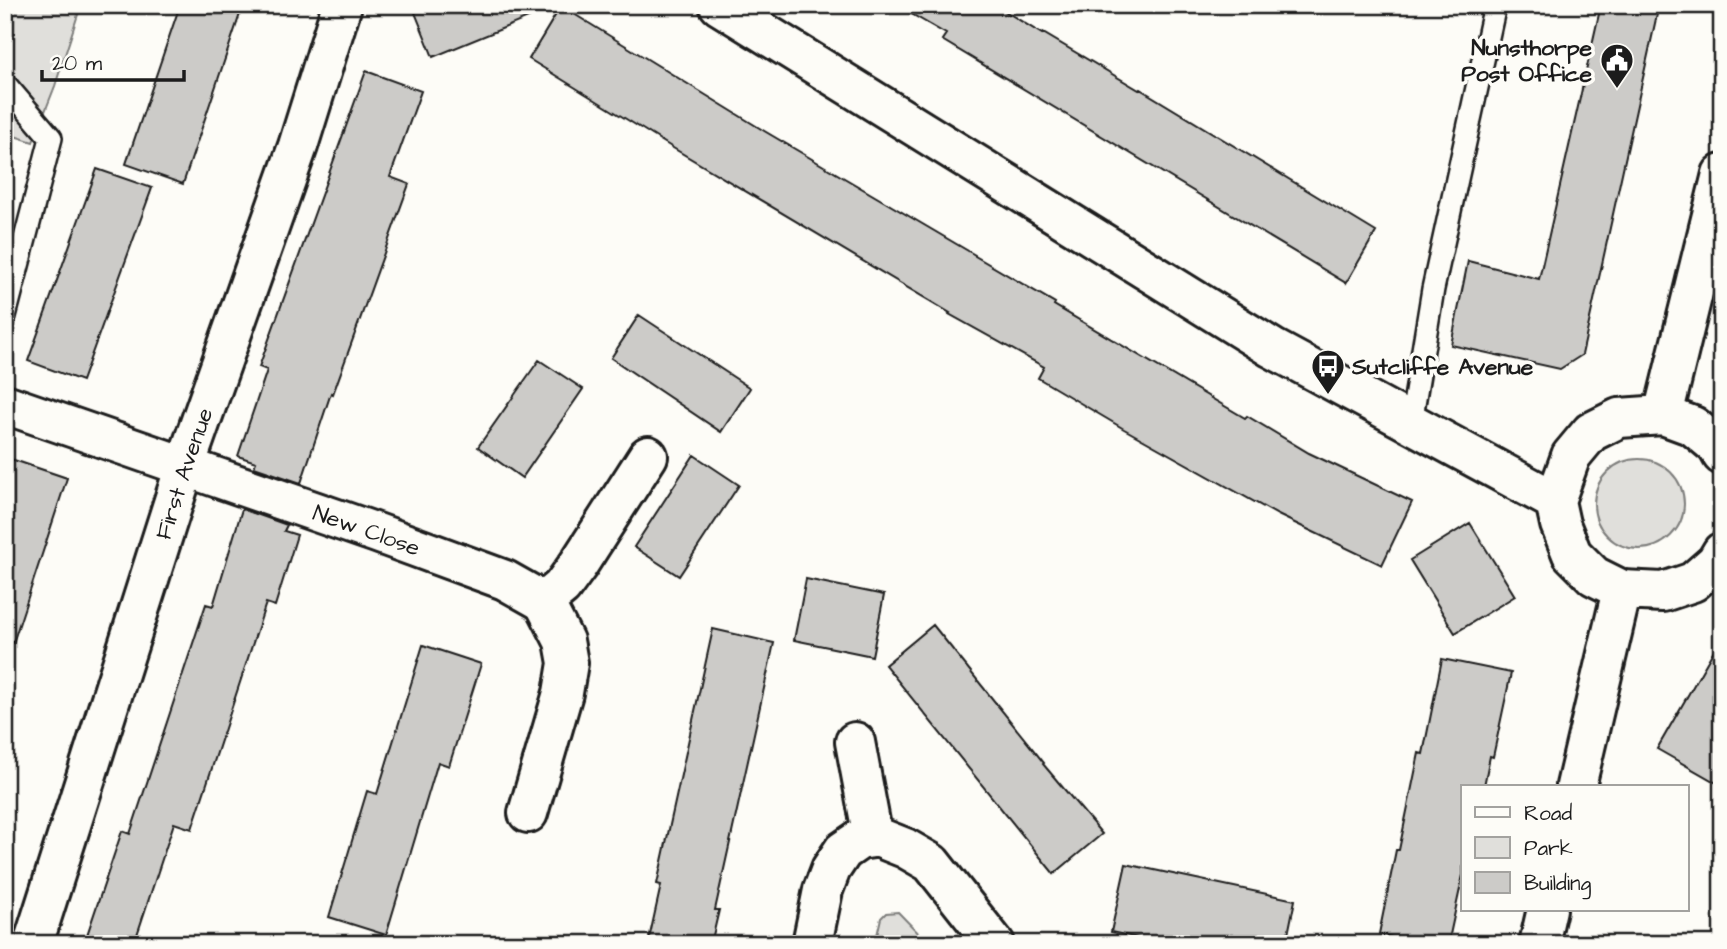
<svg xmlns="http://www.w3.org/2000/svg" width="1727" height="949" viewBox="0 0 1727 949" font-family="'Architects Daughter',sans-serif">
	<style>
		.green { fill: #e0dfdb; stroke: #7e7e7c; stroke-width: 2 }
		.building { fill: #cccbc8; stroke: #1c1c1c; stroke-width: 2 }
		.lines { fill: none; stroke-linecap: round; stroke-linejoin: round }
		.service-casing { stroke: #1c1c1c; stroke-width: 26 }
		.minor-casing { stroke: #1c1c1c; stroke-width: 44 }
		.tertiary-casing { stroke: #1c1c1c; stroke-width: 44 }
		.service { stroke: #fdfcf7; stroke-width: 21 }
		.minor { stroke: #fdfcf7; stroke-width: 38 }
		.tertiary { stroke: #fdfcf7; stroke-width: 38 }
		.labels { text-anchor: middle; stroke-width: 7; stroke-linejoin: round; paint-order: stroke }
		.poi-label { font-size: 23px; font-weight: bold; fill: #1c1c1c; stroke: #fdfcf7; text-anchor: end }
		.street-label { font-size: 23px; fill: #1c1c1c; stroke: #fdfcf7 }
	</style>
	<rect width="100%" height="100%" fill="#fdfcf7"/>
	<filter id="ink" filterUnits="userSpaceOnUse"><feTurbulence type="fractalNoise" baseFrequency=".0143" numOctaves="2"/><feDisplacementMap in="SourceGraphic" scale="14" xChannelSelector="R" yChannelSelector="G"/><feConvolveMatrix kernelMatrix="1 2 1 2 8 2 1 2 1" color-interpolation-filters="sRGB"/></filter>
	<g filter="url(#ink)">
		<!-- green -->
		<path class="green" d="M 5,5 L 81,5 L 55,86 L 33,142 L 5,133 Z
			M1594 504a45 45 0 1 1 90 0a45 45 0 1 1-90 0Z
			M 898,912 L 929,944 L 875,944 L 881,918 L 886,913 Z"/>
		<!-- building -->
		<path class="building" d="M 180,5 L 243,5 L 183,184 L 126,164 Z
			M 412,5 L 555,5 L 555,7 L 433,57 Z
			M 896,5 L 995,5 L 1042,34 L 1043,33 L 1139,90 L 1140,89 L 1376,232 L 1346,283 L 942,40 L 946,34 Z
			M 1601,5 L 1659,5 L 1582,355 L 1560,369 L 1451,345 L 1468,261 L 1539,279 Z
			M 561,6 L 766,132 L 975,255 L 975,256 L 1055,303 L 1054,305 L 1245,418 L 1247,416 L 1309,453 L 1412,502 L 1382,565 L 1278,515 L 1124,429 L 1038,378 L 1044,367 L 949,314 L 950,313 L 673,148 L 529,59 Z
			M 366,71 L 421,91 L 390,177 L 409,184 L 333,394 L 331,393 L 301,483 L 254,467 L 256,462 L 238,456 L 267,370 L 259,367 Z
			M 97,169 L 152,188 L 82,381 L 28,361 Z
			M 639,315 L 750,388 L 721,432 L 611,358 Z
			M 539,360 L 583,389 L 522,478 L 478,447 Z
			M 694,455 L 739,485 L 679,576 L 634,547 Z
			M 5,457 L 67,478 L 13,643 L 5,642 Z
			M 242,509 L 287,525 L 284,531 L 297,535 L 275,606 L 266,603 L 192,829 L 174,823 L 134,944 L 84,944 L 122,831 L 130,834 L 206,604 L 213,606 Z
			M 1470,523 L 1515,596 L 1455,633 L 1410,560 Z
			M 806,579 L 884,595 L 872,656 L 794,640 Z
			M 933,625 L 1044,763 L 1043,764 L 1102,834 L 1054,874 L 885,665 Z
			M 713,629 L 774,643 L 715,910 L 719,910 L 711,944 L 648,944 L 661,885 L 657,884 Z
			M 1722,636 L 1722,786 L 1657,749 Z
			M 423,645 L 481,664 L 449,766 L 438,762 L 386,935 L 329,917 L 367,791 L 377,794 Z
			M 1442,659 L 1511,673 L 1493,757 L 1490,756 L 1484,786 L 1463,786 L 1463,875 L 1448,944 L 1425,944 L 1379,934 L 1396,850 L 1399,850 L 1419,753 L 1423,754 Z
			M 1126,864 L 1295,900 L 1286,944 L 1165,944 L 1111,932 Z"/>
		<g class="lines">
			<defs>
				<path id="service" d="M 5,84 L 51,138 L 5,316
					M 1411,423 L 1433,289 L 1495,5"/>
				<g id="minor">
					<path id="s1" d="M 5,404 L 377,533 L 505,580 L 544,602"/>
					<path d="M 1663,415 L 1722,174"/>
					<path d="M 855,742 L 873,838"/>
					<path d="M 528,813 L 563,693 L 568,663 L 564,641 L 544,602 L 562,587 L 578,565 L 648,456"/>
					<path id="s2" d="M 33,944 L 185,466 L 298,146 L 342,5"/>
					<path d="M 812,944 L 823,890 L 831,869 L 843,851 L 859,840 L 873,838 L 880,838 L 905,848 L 931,863 L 995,944"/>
				</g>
				<path id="tertiary" d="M 719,5 L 1272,348 L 1555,501
					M 1722,455 L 1717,446 L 1693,426 L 1663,415 L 1619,418 L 1591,432 L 1571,456 L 1555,501 L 1560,524 L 1572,554 L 1594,576 L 1622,590 L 1663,592 L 1693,582 L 1716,562 L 1722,552
					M 1576,786 L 1622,590
					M 1539,944 L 1547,909"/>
			</defs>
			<!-- service casing -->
			<use href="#service" class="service-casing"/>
			<!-- minor casing -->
			<use href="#minor" class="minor-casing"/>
			<!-- tertiary casing -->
			<use href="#tertiary" class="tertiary-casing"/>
			<!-- service -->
			<use href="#service" class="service"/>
			<!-- minor -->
			<use href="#minor" class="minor"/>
			<!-- tertiary -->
			<use href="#tertiary" class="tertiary"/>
		</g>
	</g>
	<!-- icons -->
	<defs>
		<symbol id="civic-pin" viewBox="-11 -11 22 30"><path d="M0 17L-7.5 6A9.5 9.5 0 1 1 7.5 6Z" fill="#1c1c1c" stroke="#fdfcf7"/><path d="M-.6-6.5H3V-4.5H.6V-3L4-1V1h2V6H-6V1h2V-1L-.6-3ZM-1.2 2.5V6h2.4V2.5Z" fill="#fff"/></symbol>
		<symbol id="bus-pin" viewBox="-11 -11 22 30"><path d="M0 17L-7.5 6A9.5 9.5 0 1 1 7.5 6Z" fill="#1c1c1c" stroke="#fdfcf7"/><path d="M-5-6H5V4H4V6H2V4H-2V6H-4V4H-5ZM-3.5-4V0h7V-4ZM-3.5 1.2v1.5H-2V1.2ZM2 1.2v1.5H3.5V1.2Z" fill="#fff"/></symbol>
	</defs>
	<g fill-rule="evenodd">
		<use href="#civic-pin" x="1598" y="41" width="38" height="52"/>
		<use href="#bus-pin" x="1309" y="347" width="38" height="52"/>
	</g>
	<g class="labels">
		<!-- poi labels -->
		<g class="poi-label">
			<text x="1592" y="55">Nunsthorpe<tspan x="1592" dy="26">Post Office</tspan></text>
			<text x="1352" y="374" text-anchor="start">Sutcliffe Avenue</text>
		</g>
		<!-- street labels -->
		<g class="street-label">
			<text dy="8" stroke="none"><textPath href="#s2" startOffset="494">First Avenue</textPath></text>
			<text dy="8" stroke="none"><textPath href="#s1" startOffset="383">New Close</textPath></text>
		</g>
	</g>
	<!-- margin -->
	<rect width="1727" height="949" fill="none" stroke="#fdfcf7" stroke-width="28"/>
	<rect x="14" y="14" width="1699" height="921" fill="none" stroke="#1c1c1c" stroke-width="2.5" filter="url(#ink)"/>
	<!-- legend -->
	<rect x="1461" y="785" width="228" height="126" fill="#fdfcf7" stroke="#a3a29f" stroke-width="2"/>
	<rect x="1475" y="807" width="35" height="10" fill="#fdfcf7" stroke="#a3a29f" stroke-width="2"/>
	<text x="1524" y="820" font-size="21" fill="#1c1c1c">Road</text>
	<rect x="1475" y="837" width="35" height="21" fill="#e0dfdb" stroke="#a3a29f" stroke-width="2"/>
	<text x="1524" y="855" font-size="21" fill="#1c1c1c">Park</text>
	<rect x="1475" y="872" width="35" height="21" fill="#cccbc8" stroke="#a3a29f" stroke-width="2"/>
	<text x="1524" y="890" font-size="21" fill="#1c1c1c">Building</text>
	<!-- scale -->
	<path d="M42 70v10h142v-10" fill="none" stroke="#1c1c1c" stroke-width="3.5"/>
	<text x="52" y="70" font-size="21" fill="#1c1c1c" stroke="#fdfcf7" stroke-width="5" paint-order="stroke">20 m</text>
</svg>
